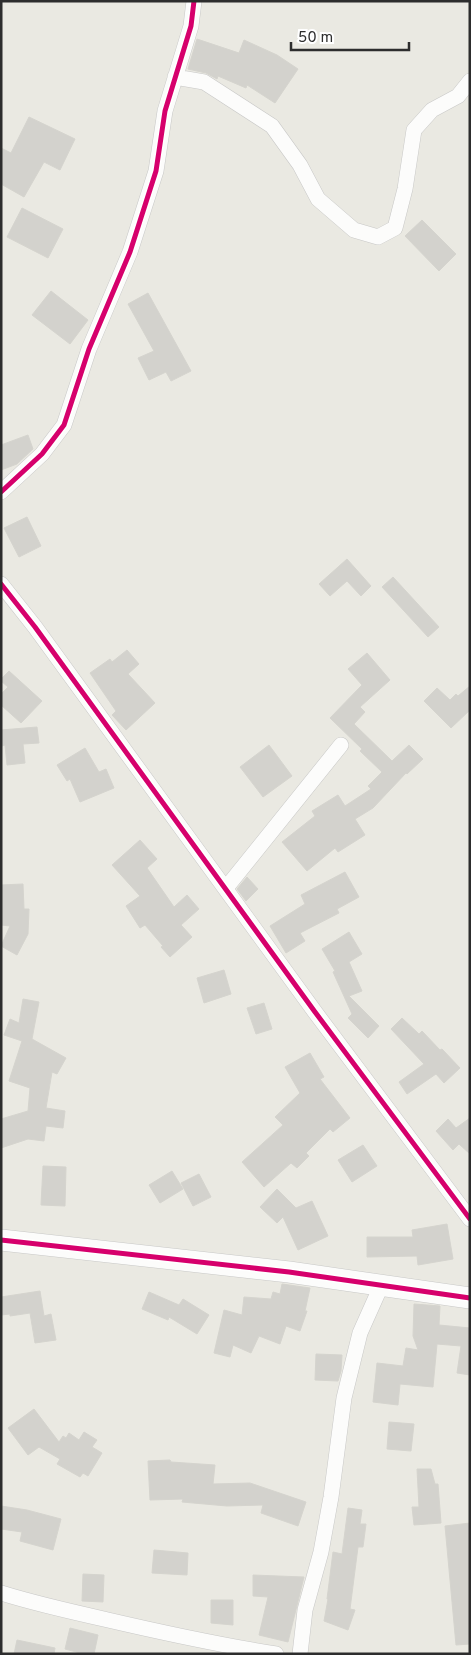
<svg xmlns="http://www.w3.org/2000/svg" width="471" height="1655" viewBox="0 0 471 1655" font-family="Overpass,sans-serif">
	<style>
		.building { fill: #d3d2cd; stroke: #d5d4ce }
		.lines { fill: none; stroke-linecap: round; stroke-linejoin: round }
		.street-casing { stroke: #c8c8c7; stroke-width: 16 }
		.secondary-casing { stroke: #c8c8c7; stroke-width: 22 }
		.street { stroke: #fcfcfb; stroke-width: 15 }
		.secondary { stroke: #fcfcfb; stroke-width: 21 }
		.cycleway-casing { stroke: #fff; stroke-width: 8 }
		.cycleway { stroke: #d6006c; stroke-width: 5 }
	</style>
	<rect width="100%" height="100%" fill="#eae9e2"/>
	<!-- building -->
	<path class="building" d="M 197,39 L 239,53 L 244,40 L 277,55 L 298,69 L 275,103 L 247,85 L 246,88 L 218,76 L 217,79 L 206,73 L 188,69 Z
		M 29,117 L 75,139 L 60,170 L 44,162 L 24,197 L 1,184 L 1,148 L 11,153 Z
		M 22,208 L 63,229 L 48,258 L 7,237 Z
		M 422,220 L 456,254 L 439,271 L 405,236 Z
		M 51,291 L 88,320 L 70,344 L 32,315 Z
		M 148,293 L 191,371 L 171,381 L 166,372 L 149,380 L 138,358 L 154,351 L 128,304 Z
		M 28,435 L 33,449 L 17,464 L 1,470 L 1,445 Z
		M 27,517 L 41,546 L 19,557 L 4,528 Z
		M 347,559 L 371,586 L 361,596 L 347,581 L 330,596 L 319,584 Z
		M 393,577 L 439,627 L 428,637 L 382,587 Z
		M 127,650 L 139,664 L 128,674 L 155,703 L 126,730 L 112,715 L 116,711 L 90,673 L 110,659 L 112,662 Z
		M 367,653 L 390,680 L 360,707 L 365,712 L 354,724 L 392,761 L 409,745 L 423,759 L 407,774 L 406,773 L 373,808 L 355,819 L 365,835 L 338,852 L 335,848 L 307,871 L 282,842 L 315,816 L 312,811 L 338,795 L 345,806 L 371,789 L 368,786 L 382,772 L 360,751 L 362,749 L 330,718 L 362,685 L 348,669 Z
		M 9,671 L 42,701 L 21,723 L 1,705 L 1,694 L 8,687 L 1,681 L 1,679 Z
		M 470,686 L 470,710 L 451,728 L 424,701 L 437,688 L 450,700 L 456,694 L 458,696 Z
		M 37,727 L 39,743 L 23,744 L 25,763 L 7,765 L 5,745 L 2,746 L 1,730 Z
		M 269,745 L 292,776 L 263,797 L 240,767 Z
		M 85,748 L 99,772 L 106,769 L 114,788 L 80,802 L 70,779 L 67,781 L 57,765 Z
		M 140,840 L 157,859 L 147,868 L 174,907 L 187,895 L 199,909 L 181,925 L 192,937 L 170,957 L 161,947 L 163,946 L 145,925 L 140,928 L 126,906 L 140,896 L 112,865 Z
		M 345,872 L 359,897 L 337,909 L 339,913 L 300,933 L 305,941 L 286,953 L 270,926 L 305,904 L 301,895 Z
		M 247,877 L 258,889 L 246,901 L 237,889 Z
		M 23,884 L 24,909 L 29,909 L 28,934 L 17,955 L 1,946 L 10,926 L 1,925 L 1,885 Z
		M 349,932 L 362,954 L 349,962 L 362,991 L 349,996 L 379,1026 L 368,1038 L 348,1018 L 352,1014 L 333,972 L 335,971 L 322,949 Z
		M 224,970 L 231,994 L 204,1003 L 197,978 Z
		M 23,999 L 39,1002 L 32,1039 L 66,1058 L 57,1074 L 52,1072 L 46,1108 L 65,1111 L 63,1128 L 46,1126 L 44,1141 L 28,1139 L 1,1148 L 1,1119 L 28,1111 L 30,1088 L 9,1081 L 22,1041 L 4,1035 L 10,1019 L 19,1023 Z
		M 264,1003 L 272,1029 L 256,1034 L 247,1008 Z
		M 402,1018 L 419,1034 L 422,1031 L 440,1050 L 442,1049 L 460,1068 L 444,1083 L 436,1074 L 407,1094 L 399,1082 L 424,1064 L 391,1029 Z
		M 310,1053 L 324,1077 L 320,1079 L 350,1118 L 333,1132 L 330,1129 L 306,1153 L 309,1156 L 297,1168 L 291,1163 L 264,1187 L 242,1162 L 283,1125 L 275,1117 L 300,1093 L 285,1067 Z
		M 470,1118 L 470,1154 L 459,1144 L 453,1150 L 436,1131 L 448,1119 L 456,1128 Z
		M 363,1145 L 377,1166 L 352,1182 L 338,1160 Z
		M 43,1166 L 66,1167 L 65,1206 L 41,1205 Z
		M 172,1171 L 183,1189 L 160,1203 L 149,1185 Z
		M 199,1174 L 211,1197 L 193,1206 L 181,1183 Z
		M 277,1189 L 296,1208 L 312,1201 L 328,1236 L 298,1250 L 283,1217 L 277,1223 L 260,1207 Z
		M 447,1224 L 453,1259 L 418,1265 L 417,1256 L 367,1257 L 367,1237 L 413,1237 L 412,1230 Z
		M 282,1284 L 310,1288 L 305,1311 L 307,1311 L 300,1331 L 286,1326 L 280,1344 L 259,1336 L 251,1353 L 233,1345 L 230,1357 L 214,1353 L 224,1310 L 242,1315 L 244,1297 L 271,1299 L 273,1292 L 280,1294 Z
		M 40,1291 L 44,1316 L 51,1314 L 56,1340 L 35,1343 L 30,1313 L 10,1316 L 10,1314 L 1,1315 L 1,1297 Z
		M 149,1292 L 179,1305 L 183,1299 L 209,1315 L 197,1334 L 169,1317 L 168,1320 L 142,1309 Z
		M 414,1304 L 440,1306 L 439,1325 L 470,1328 L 470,1375 L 457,1373 L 461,1346 L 437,1344 L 433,1387 L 400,1384 L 398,1405 L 373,1402 L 377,1363 L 403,1366 L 406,1348 L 418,1350 L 413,1336 Z
		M 316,1354 L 342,1355 L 341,1371 L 338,1381 L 315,1380 Z
		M 34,1409 L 59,1442 L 63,1436 L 66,1438 L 69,1433 L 79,1440 L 84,1432 L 97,1440 L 92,1447 L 102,1453 L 88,1476 L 83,1473 L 80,1477 L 57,1464 L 60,1459 L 39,1447 L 28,1455 L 8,1428 Z
		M 389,1422 L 414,1424 L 411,1451 L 387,1449 Z
		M 170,1460 L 171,1462 L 215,1465 L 213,1484 L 250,1483 L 306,1502 L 298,1526 L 261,1513 L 263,1505 L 227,1506 L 182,1502 L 183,1499 L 150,1500 L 148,1461 Z
		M 417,1469 L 431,1469 L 435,1484 L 438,1484 L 441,1523 L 414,1525 L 412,1507 L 419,1507 Z
		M 1,1506 L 27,1510 L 61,1519 L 53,1550 L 20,1541 L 22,1532 L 1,1529 Z
		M 348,1508 L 362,1510 L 360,1524 L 366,1524 L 363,1547 L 358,1547 L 350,1609 L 355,1610 L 348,1630 L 324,1621 L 328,1599 L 327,1599 L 333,1552 L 342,1554 Z
		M 470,1523 L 470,1644 L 456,1645 L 445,1526 Z
		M 154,1550 L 188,1553 L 187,1575 L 152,1573 Z
		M 83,1574 L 104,1575 L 103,1602 L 82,1601 Z
		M 253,1575 L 304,1577 L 288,1642 L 259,1635 L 268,1597 L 253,1596 Z
		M 211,1600 L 233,1600 L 233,1625 L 211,1623 Z
		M 70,1628 L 98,1635 L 94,1654 L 84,1654 L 65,1649 Z
		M 17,1640 L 55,1648 L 54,1654 L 14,1654 Z"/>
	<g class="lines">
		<defs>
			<path id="street" d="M 175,77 L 204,82 L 272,126 L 300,165 L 318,199 L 354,230 L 378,237 L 395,228 L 405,189 L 414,130 L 432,110 L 458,96 L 470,81
				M 1,492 L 42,454 L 64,425 L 89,349 L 130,252 L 156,171 L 165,111 L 191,26 L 194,1
				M 1,584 L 35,627 L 315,1012 L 470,1219
				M 226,888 L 341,745
				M 1,1593 C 36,1604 72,1612 108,1620 C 164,1633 220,1645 276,1654
				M 300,1654 L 305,1610 L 321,1552 L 331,1497 L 344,1398 L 360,1333 L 381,1286"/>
			<path id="secondary" d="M 1,1240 L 289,1272 L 470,1298"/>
		</defs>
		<!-- street casing -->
		<use href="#street" class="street-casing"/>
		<!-- secondary casing -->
		<use href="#secondary" class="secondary-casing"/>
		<!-- street -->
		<use href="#street" class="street"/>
		<!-- secondary -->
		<use href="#secondary" class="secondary"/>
		<defs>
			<path id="cycleway" d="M 1,492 L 42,454 L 64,425 L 89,349 L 130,252 L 156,171 L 165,111 L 191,26 L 194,1
				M 1,584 L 35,627 L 315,1012 L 470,1219
				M 1,1240 L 289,1272 L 470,1298"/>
		</defs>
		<!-- cycleway casing -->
		<use href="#cycleway" class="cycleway-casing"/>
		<!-- cycleway -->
		<use href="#cycleway" class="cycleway"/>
	</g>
	<!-- border -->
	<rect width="471" height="1655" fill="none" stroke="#2d2d2d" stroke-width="5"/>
	<!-- scale -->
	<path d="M291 42v8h118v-8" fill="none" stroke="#2d2d2d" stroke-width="2.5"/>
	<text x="298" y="42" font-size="15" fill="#2d2d2d" stroke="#ffffff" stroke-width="4" paint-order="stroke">50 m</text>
</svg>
